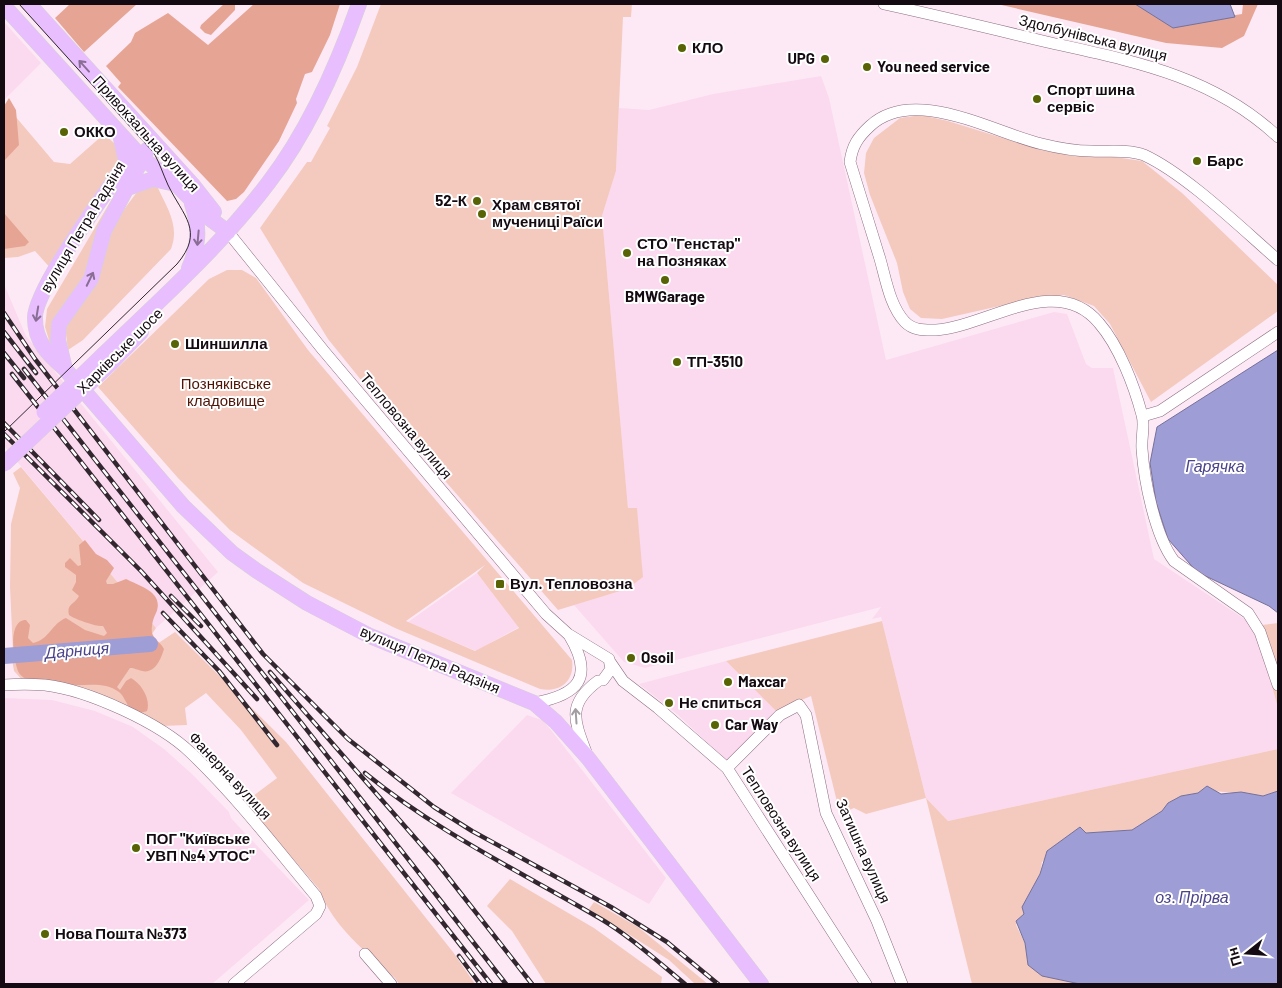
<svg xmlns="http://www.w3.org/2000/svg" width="1282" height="988" viewBox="0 0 1282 988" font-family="Barlow,sans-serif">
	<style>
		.built { fill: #fbdaef }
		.green { fill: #f4cabf; fill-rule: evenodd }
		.forest { fill: #e6a594 }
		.water { fill: #9e9dd5; stroke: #75719a }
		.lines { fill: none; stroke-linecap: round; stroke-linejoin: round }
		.river { stroke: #9e9dd5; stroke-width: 16 }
		.minor-casing { stroke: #8c6e81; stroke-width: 12 }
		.major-casing { stroke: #d5d3d4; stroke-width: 16 }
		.minor { stroke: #fff; stroke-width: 11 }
		.major { stroke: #e8beff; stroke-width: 15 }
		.tram { stroke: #32272f; stroke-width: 1 }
		.rail-casing { stroke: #32272f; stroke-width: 4.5 }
		.rail { stroke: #fff; stroke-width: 2.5; stroke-dasharray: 8; stroke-linecap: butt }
		.major-bridge-casing { stroke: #d5d3d4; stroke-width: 16; stroke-linecap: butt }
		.major-bridge { stroke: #e8beff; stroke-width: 15 }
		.oneway { stroke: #896d94 }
		.oneway2 { stroke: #a19da0 }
		.poi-dot { fill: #576305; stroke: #fff; stroke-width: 2 }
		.labels { text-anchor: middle; stroke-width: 4; stroke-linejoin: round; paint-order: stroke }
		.street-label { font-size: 15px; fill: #140a11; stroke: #fff }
		.poi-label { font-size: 15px; font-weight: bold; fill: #140a11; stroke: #fff; text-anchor: start }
		.park-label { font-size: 15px; fill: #4e1506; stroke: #fff }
		.water-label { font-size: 16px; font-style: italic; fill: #4b448a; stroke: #fff }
	</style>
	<rect width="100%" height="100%" fill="#fde9f5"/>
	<!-- built -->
	<path class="built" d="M 4,22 L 41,63 L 4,100 Z
		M 821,76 L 829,98 L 886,360 L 1054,312 L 1067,314 L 1086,364 L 1092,368 L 1113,368 L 1154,559 L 1255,626 L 1278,708 L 1278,749 L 948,821 L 926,798 L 881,617 L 872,619 L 881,607 L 645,668 L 624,662 L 574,605 L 627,589 L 637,508 L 628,509 L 602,216 L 616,171 L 619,108 L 649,110 L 713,94 Z
		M 4,284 L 26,336 L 218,572 L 156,628 L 4,446 Z
		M 477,573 L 519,627 L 476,651 L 408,622 Z
		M 726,661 L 776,711 L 728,762 L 677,714 L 639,684 Z
		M 4,698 L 52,700 L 95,711 L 133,727 L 164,749 L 193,775 L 229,812 L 231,818 L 243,831 L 309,900 L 212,984 L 4,984 Z
		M 527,715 L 542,720 L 551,730 L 666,878 L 649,904 L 451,793 Z"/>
	<!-- green -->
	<path class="green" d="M 381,4 L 632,4 L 631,17 L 623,17 L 616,171 L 602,216 L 628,508 L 637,508 L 643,577 L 627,589 L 558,610 L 411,442 L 328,339 L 260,228 L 307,162 L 311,162 L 330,128 L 327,126 L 357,67 Z
		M 4,103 L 54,162 L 70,164 L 104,134 L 114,143 L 121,156 L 53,271 L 35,251 L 18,257 L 4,258 Z
		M 921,115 L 948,121 L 1041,150 L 1075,156 L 1108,156 L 1142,161 L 1182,193 L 1278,285 L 1278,311 L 1151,402 L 1110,324 L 1094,306 L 1064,295 L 1013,303 L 942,319 L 921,318 L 910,309 L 903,292 L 897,263 L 870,195 L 864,173 L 866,153 L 874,138 L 900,118 Z
		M 126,175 L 93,269 L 53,353 L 45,327 L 47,309 Z
		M 148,185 L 158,188 C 167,208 180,226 171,249 L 83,340 L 68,350 L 65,326 L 105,247 L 114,223 L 137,192 Z
		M 227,270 L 242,270 L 256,278 L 308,350 L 572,660 C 575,681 560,693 540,689 L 395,628 L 303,583 L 230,530 L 178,478 L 98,387 L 209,279 ZM 485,565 L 477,573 L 519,628 L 475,651 L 406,621 Z
		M 21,467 L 156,628 L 148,640 L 13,652 L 10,587 L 11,524 L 20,488 L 13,473 Z
		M 882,621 L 926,798 L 948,821 L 1278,749 L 1278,791 L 1263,796 L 1214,791 L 1181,796 L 1168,803 L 1163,811 L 1132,830 L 1086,833 L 1080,827 L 1042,862 L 1040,874 L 1023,907 L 1024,914 L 1016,925 L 1025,943 L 1028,965 L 1080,984 L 972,984 L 926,798 L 866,814 L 854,808 L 840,814 L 811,696 L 776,711 L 726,661 Z
		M 1278,623 L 1278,708 L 1255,626 Z
		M 175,632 L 286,742 L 453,952 L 475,984 L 399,984 L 395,978 C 366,952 333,927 319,889 L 246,804 L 249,799 L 277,778 L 241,730 L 206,693 L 185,708 L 187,725 L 162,726 L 117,703 L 24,682 L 14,671 L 12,659 L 151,648 Z
		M 510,879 L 594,928 L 662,977 L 661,984 L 546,984 L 512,931 L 487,906 Z
		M 594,902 L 638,927 L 708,984 L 695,984 L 669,960 L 589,909 Z"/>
	<!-- forest -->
	<path class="forest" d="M 70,4 L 137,4 L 84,52 L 55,18 Z
		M 224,4 L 235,4 L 235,10 L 211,35 L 205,33 L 200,28 L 201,25 Z
		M 254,4 L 340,4 L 330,35 L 312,72 L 305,74 L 296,99 L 297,103 L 279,141 L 244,192 L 236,199 L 227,201 L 118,87 L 121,83 L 106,66 L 131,42 L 135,33 L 168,13 L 208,45 Z
		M 997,4 L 1148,4 L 1185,23 L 1242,14 L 1243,4 L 1258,4 L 1244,36 L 1222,48 L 1166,43 Z
		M 9,98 L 16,110 L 19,145 L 4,161 L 4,106 Z
		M 4,213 L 29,242 L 25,246 L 4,249 Z
		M 85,540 L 96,554 L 107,560 L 114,568 L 106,581 L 107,584 L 113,584 L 126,579 C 139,586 165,592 156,613 C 153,619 151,626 152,633 C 154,639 161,643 164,649 C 161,659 155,674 142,671 C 137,670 135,668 130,668 L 117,687 L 120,690 L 126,681 L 131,678 C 142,684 151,700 147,711 C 127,718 128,699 119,692 C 104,681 87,686 70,685 C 56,684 42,682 27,680 C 23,677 18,674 17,668 C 13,656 8,620 26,620 L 30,625 L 28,638 L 33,643 C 49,640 52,623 66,618 L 85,630 L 104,636 L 107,633 L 103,626 C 97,627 74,619 69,615 C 66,604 75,604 79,596 L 72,590 L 76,582 L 76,575 L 65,567 L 65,563 L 70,558 L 78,566 L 81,565 L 79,545 Z"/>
	<!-- water -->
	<path class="water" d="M 1135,4 L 1230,4 L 1235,17 L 1173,28 Z
		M 1278,350 L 1278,613 L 1269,606 L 1197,572 L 1168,539 L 1156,502 L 1150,463 L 1157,427 Z
		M 1207,786 L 1221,794 L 1241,792 L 1263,796 L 1278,791 L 1278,984 L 1080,984 L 1042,976 L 1028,965 L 1025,943 L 1016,921 L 1024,914 L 1022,907 L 1040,874 L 1047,851 L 1080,827 L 1086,833 L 1132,830 L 1162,811 L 1168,803 L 1181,796 L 1198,793 Z"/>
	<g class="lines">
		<!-- river -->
		<path class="river" d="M 4,656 L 150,644"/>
		<defs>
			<path id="minor" d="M 884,4 C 939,16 993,29 1047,42 C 1132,61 1212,75 1278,137
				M 228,232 L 323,350 L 546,614 L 568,634 L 609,659 L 611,669 L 603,680
				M 1278,260 C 1241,228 1187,175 1144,155 C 1129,149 1107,152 1091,151 C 1075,151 1058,148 1042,144 C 994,133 914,85 870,126 C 858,137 852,146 850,162 C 860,194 870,227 880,259 C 886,280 890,306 905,322 C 914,331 925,330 936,330 C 988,326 1057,272 1099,323 C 1119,346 1134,385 1142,415 C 1145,425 1141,438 1142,449 C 1144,480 1155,536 1174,561 L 1248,613 L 1260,632 L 1278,685
				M 1143,416 L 1160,411 L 1278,332
				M 610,662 L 623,681 L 658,708 L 727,768 L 866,984
				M 4,685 C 17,684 32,684 45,685 C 88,690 160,723 191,753 C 237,797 276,848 316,896 L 320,906 L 316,914 L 234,984
				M 534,703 C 578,695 595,678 569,635
				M 586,752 C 574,720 567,704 598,681
				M 727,768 L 780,715 L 799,705 L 806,715 L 826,813 L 877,921 L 902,984
				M 365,954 L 391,984"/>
			<path id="major" d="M 29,4 L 192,184 L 214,212
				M 4,6 L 142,158 L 176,184 L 209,218 L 228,232
				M 120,134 L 126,161 L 121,170 C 103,197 34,291 35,318 C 35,342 48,354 65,369 L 183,506 L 232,553 L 257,571 L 307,603 L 370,636 L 534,703 L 556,722 L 588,758 L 761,984
				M 125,189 L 153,179 L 171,183
				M 189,268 C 199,246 200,227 192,204
				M 104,354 C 161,299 221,246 269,182 C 309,130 337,66 359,4
				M 112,362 L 141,332
				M 65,369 L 58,340 L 59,324 L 91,279 L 104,231 L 147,150"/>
		</defs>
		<!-- minor casing -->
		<use href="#minor" class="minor-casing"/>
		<!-- major casing -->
		<use href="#major" class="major-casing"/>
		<!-- minor -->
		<use href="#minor" class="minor"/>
		<!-- major -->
		<use href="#major" class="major"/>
		<!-- tram -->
		<path class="tram" d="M 4,432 L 177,264 C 205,231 183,216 168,185 C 163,174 160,164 154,153 L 19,4"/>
		<defs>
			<path id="rail" d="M 4,313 L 35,359 L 263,654 L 348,739 L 434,807 L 472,831 L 611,907 L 667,942 L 718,984
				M 4,332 L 36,373
				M 4,353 L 24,378
				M 24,369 L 506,984
				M 12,374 L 491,984
				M 4,423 L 99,520
				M 4,434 L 141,571 L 257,699
				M 171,596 L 201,626
				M 163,613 L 219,671 L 277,745
				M 270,672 L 437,863 L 532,984
				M 365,773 C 437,832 521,872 601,919 C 631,937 658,962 685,984
				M 459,956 L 480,984"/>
		</defs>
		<!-- rail casing -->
		<use href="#rail" class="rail-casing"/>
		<!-- rail -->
		<use href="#rail" class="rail"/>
		<defs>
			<path id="major-bridge" d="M 44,412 L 104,354
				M 4,464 L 112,362"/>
		</defs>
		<!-- major-bridge casing -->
		<use href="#major-bridge" class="major-bridge-casing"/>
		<!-- major-bridge -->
		<use href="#major-bridge" class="major-bridge"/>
	</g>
	<!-- one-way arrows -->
	<defs><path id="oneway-shaft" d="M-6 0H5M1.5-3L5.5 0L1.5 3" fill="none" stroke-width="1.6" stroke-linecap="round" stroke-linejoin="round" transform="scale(1.25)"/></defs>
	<g class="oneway">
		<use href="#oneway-shaft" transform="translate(84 66) rotate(-132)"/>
		<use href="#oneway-shaft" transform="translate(198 238) rotate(95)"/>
		<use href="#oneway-shaft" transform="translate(90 279) rotate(-64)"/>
		<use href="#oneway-shaft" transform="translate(37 314) rotate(99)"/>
	</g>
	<use class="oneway2" href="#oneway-shaft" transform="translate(576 716) rotate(-94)"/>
	<!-- markers -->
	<g class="poi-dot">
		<circle cx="682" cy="48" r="5"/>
		<circle cx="825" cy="59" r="5"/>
		<circle cx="867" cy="67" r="5"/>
		<circle cx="1037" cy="99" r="5"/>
		<circle cx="64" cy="132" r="5"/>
		<circle cx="1197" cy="161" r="5"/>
		<circle cx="477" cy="201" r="5"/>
		<circle cx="482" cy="214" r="5"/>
		<circle cx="627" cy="253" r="5"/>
		<circle cx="665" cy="280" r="5"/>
		<circle cx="175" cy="344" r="5"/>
		<circle cx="677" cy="362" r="5"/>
		<rect x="495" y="579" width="10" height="10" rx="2.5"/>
		<circle cx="631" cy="658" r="5"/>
		<circle cx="728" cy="682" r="5"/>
		<circle cx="669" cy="703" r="5"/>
		<circle cx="715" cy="725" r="5"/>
		<circle cx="136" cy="848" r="5"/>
		<circle cx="45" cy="934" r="5"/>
	</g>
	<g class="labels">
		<!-- street labels -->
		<g class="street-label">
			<text transform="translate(1093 38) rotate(14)" y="5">Здолбунівська вулиця</text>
			<text transform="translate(146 134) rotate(48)" y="5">Привокзальна вулиця</text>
			<text transform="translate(83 227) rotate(-59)" y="5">вулиця Петра Радзіня</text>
			<text transform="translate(120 351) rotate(-45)" y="5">Харківське шосе</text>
			<text transform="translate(406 426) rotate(50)" y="5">Тепловозна вулиця</text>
			<text transform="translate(430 660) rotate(23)" y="5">вулиця Петра Радзіня</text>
			<text transform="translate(230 776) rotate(47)" y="5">Фанерна вулиця</text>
			<text transform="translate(781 824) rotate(57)" y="5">Тепловозна вулиця</text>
			<text transform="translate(863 851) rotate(66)" y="5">Затишна вулиця</text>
		</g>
		<!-- poi labels -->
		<g class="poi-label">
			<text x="692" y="53">КЛО</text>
			<text x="815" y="64" text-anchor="end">UPG</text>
			<text x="877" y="72">You need service</text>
			<text x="1047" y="95">Спорт шина<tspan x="1047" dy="17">сервіс</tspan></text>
			<text x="74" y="137">ОККО</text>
			<text x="1207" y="166">Барс</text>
			<text x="467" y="206" text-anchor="end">52-К</text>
			<text x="492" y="210">Храм святої<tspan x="492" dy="17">мучениці Раїси</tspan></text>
			<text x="637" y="249">СТО "Генстар"<tspan x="637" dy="17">на Позняках</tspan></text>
			<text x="665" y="302" text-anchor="middle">BMWGarage</text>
			<text x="185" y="349">Шиншилла</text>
			<text x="687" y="367">ТП-3510</text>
			<text x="510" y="589">Вул. Тепловозна</text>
			<text x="641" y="663">Osoil</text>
			<text x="738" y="687">Maxcar</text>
			<text x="679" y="708">Не спиться</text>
			<text x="725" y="730">Car Way</text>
			<text x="146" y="844">ПОГ "Київське<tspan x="146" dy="17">УВП №4 УТОС"</tspan></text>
			<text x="55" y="939">Нова Пошта №373</text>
		</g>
		<!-- park labels -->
		<g class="park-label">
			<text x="226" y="389">Позняківське<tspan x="226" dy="17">кладовище</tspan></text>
		</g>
		<!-- water labels -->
		<g class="water-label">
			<text x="1215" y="472">Гарячка</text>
			<text transform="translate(77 650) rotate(-5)" y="6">Дарниця</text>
			<text x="1192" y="903">оз. Прірва</text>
		</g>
	</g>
	<!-- border -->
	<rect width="1282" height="988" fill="none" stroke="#140a11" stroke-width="10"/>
	<!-- north arrow -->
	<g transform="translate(1247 953) rotate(253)" stroke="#ffffff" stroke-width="4" paint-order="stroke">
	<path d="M0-4L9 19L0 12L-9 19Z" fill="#140a11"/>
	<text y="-8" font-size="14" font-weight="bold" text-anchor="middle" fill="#140a11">Пн</text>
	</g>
</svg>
